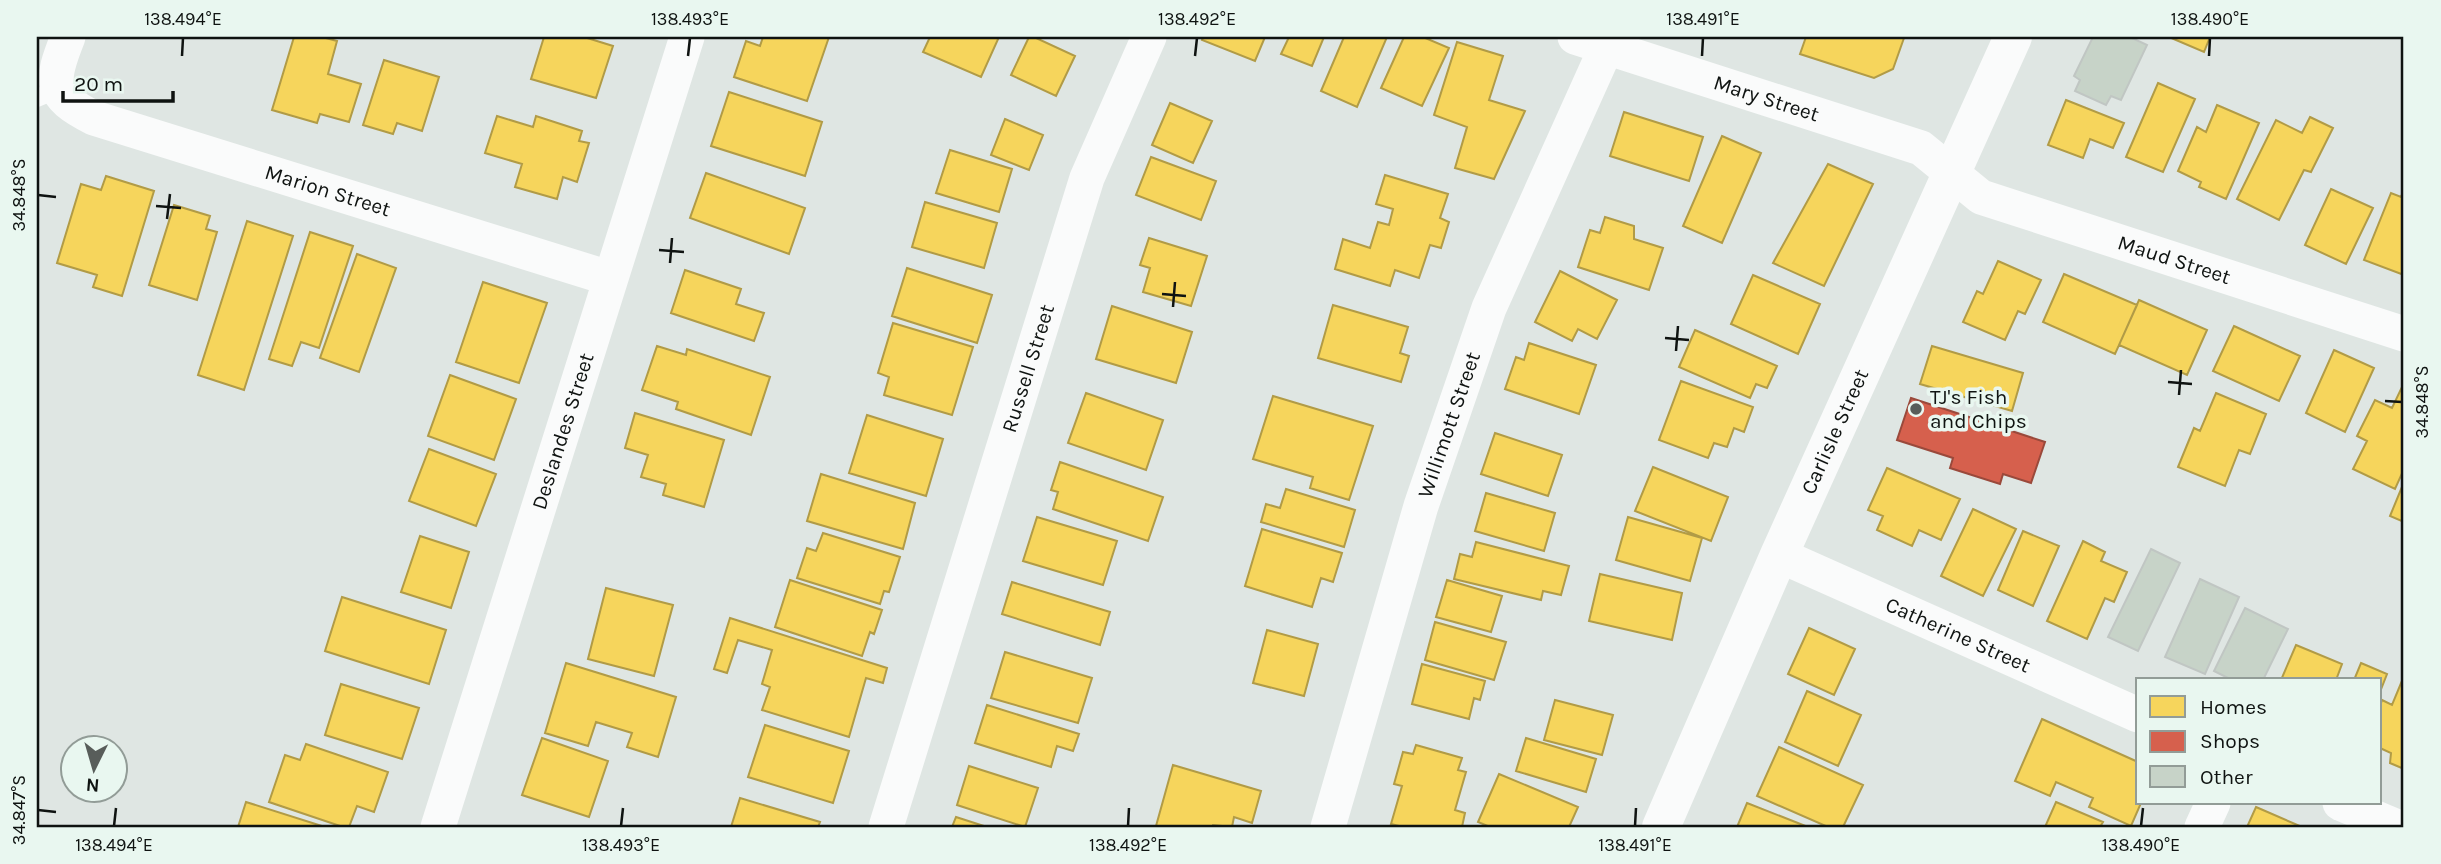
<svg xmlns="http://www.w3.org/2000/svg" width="2441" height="864" viewBox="0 0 2441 864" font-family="Karla,sans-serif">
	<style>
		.homes { fill: #f6d55c; stroke: #b19b46; stroke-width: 2 }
		.shops { fill: #d6604d; stroke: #9a493b; stroke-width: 2 }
		.building { fill: #c7d3c8; stroke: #c0c6c3; stroke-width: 2 }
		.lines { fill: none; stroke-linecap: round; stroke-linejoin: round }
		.lane { stroke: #fafbfb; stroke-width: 18 }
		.street { stroke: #fafbfb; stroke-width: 35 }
		.secondary { stroke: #fafbfb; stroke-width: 38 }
		.ticks { fill: none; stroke: #0f1311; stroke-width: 2.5 }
		.poi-dot { fill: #585d5a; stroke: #e9f7f0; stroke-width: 2.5 }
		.labels { text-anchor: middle; stroke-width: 7; stroke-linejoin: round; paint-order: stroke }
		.street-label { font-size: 21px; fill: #0f1311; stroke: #e9f7f0 }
		.poi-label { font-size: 21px; fill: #0f1311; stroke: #e9f7f0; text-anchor: start }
		.neatline { fill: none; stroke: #0f1311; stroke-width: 2.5 }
		.ticks-label { font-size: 18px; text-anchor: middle; fill: #0f1311 }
	</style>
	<rect width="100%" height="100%" fill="#dfe6e3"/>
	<!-- homes -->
	<path class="homes" d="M 294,37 L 322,37 L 337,41 L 328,74 L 361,84 L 349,122 L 320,114 L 317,123 L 272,110 Z
		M 544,37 L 584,37 L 613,46 L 596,98 L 531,79 Z
		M 763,37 L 829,37 L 807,101 L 734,77 L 746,41 L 760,46 Z
		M 930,37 L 999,37 L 981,77 L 923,52 Z
		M 1029,37 L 1034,37 L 1075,56 L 1056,96 L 1011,75 Z
		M 1203,37 L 1265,37 L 1255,61 L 1202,40 Z
		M 1289,37 L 1324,37 L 1312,66 L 1281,54 Z
		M 1344,37 L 1387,37 L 1357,107 L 1321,91 Z
		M 1404,37 L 1423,37 L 1449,48 L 1422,106 L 1381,88 Z
		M 1806,37 L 1901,37 L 1904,38 L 1893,69 L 1874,78 L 1800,54 Z
		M 2169,37 L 2210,37 L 2204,52 Z
		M 1457,42 L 1503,56 L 1489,100 L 1525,111 L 1494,179 L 1455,168 L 1467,127 L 1434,115 Z
		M 384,60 L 439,77 L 422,131 L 397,123 L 393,134 L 363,125 Z
		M 2158,83 L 2195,99 L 2163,172 L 2126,157 Z
		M 729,92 L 822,122 L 805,176 L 711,146 Z
		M 2066,100 L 2124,123 L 2113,148 L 2090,139 L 2083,158 L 2048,145 Z
		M 1170,103 L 1212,121 L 1193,163 L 1152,145 Z
		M 2217,105 L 2259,123 L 2226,199 L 2199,187 L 2201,182 L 2178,171 L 2197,127 L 2206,132 Z
		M 1624,112 L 1703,137 L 1689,181 L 1610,156 Z
		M 497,116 L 533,127 L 536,116 L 582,131 L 579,141 L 589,143 L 577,182 L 563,177 L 557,199 L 515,187 L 522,164 L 485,153 Z
		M 2310,117 L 2333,128 L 2311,172 L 2304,170 L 2279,220 L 2237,199 L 2276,120 L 2302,133 Z
		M 1005,119 L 1043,135 L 1029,170 L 991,155 Z
		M 1722,136 L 1761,153 L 1722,243 L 1683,226 Z
		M 950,150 L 1012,169 L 999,212 L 936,193 Z
		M 1151,157 L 1216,181 L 1201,220 L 1136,195 Z
		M 1828,164 L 1873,184 L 1824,286 L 1773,263 Z
		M 706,173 L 805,208 L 789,254 L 690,218 Z
		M 1385,175 L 1448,194 L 1440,218 L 1449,222 L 1441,248 L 1430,245 L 1419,278 L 1395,270 L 1390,286 L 1335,269 L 1343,239 L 1370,248 L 1378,222 L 1389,225 L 1393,209 L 1376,204 Z
		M 106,176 L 154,191 L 122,296 L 93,287 L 97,275 L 57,263 L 81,184 L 101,190 Z
		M 2331,189 L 2373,208 L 2346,264 L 2305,245 Z
		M 2404,189 L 2404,275 L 2364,260 L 2391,193 L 2401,197 Z
		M 925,202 L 997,223 L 984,268 L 912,247 Z
		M 174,205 L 210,216 L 206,229 L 217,232 L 197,300 L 149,285 Z
		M 1605,217 L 1634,226 L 1634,239 L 1663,248 L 1649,290 L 1578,267 L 1590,230 L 1600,233 Z
		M 247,221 L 293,236 L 244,390 L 198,375 Z
		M 310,232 L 353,246 L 319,348 L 301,342 L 292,366 L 269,359 Z
		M 1149,238 L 1207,256 L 1191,306 L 1143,292 L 1150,268 L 1140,265 Z
		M 357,254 L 396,268 L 359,372 L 320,358 Z
		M 1998,261 L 2041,280 L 2025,314 L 2018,311 L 2005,340 L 1963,322 L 1977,291 L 1983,294 Z
		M 907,268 L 992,295 L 977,343 L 892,316 Z
		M 685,270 L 741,289 L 736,304 L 764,313 L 754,341 L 671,313 Z
		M 1560,271 L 1617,300 L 1597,339 L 1578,329 L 1572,341 L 1535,322 Z
		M 2064,274 L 2137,305 L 2115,354 L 2043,322 Z
		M 1753,275 L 1820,304 L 1798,354 L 1731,324 Z
		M 483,282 L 547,303 L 519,383 L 456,362 Z
		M 2139,300 L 2207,330 L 2187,375 L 2119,345 Z
		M 1333,305 L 1408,327 L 1400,353 L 1409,356 L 1401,382 L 1318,358 Z
		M 1112,306 L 1192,332 L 1176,383 L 1096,359 Z
		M 893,323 L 973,347 L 952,415 L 884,395 L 889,377 L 878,373 Z
		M 2234,326 L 2300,356 L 2279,401 L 2213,371 Z
		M 1695,330 L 1777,366 L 1767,388 L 1756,384 L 1750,398 L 1679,367 Z
		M 1529,343 L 1596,365 L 1579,414 L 1505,389 L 1516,357 L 1524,360 Z
		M 657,346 L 686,355 L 687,349 L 770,377 L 751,435 L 676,409 L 678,402 L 642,390 Z
		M 1932,346 L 2023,373 L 2012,411 L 1920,384 Z
		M 2334,350 L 2374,368 L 2345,432 L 2306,413 Z
		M 450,375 L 516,399 L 494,460 L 428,436 Z
		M 1681,381 L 1753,407 L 1744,432 L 1734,428 L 1727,447 L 1714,443 L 1708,458 L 1659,440 Z
		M 2403,385 L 2404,469 L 2395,489 L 2353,469 L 2367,441 L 2357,436 L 2375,400 L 2392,408 Z
		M 1086,393 L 1163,420 L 1146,470 L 1068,443 Z
		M 2216,393 L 2266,414 L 2250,454 L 2239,450 L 2225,486 L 2178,467 L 2194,428 L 2200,431 Z
		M 1273,396 L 1373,426 L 1349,500 L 1310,488 L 1313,477 L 1253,459 Z
		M 635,413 L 724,440 L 704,507 L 663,495 L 666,484 L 641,477 L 648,455 L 625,448 Z
		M 867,415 L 943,439 L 926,496 L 849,473 Z
		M 1495,433 L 1562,455 L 1548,496 L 1481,474 Z
		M 429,449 L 496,474 L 476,526 L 409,501 Z
		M 1060,462 L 1163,497 L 1148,541 L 1053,509 L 1058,492 L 1051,490 Z
		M 1653,467 L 1728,497 L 1711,541 L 1635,511 Z
		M 1887,468 L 1960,499 L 1941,540 L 1919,530 L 1912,546 L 1877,530 L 1883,516 L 1868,510 Z
		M 821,474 L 915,503 L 903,549 L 807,521 Z
		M 2404,482 L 2404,522 L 2390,516 Z
		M 1286,489 L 1355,510 L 1344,547 L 1261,522 L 1266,504 L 1280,508 Z
		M 1486,493 L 1555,513 L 1544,551 L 1475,531 Z
		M 1973,509 L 2016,529 L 1983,596 L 1941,576 Z
		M 1037,517 L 1117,541 L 1103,585 L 1023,561 Z
		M 1628,517 L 1702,538 L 1690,581 L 1616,560 Z
		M 1262,529 L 1342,553 L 1333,582 L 1321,578 L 1312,607 L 1245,586 Z
		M 2023,531 L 2059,546 L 2033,606 L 1998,590 Z
		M 823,533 L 900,557 L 889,592 L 884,591 L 880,604 L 797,578 L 807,548 L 816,551 Z
		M 420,536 L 469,552 L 451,608 L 401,592 Z
		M 2083,541 L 2105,552 L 2101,561 L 2127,572 L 2114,602 L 2105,598 L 2087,639 L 2047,621 Z
		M 1476,542 L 1569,566 L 1561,595 L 1543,591 L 1541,600 L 1454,579 L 1460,554 L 1472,557 Z
		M 1600,574 L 1682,593 L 1672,640 L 1589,621 Z
		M 790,580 L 882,610 L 874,634 L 870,632 L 862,656 L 775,627 Z
		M 1447,580 L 1502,596 L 1491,632 L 1436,617 Z
		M 1012,582 L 1110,612 L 1100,645 L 1002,614 Z
		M 606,588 L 673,605 L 654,676 L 588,659 Z
		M 342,597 L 446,630 L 429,684 L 325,651 Z
		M 730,618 L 887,668 L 883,683 L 866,678 L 849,737 L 762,710 L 770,687 L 762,684 L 772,650 L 738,640 L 727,673 L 714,669 Z
		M 1435,622 L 1506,642 L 1494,680 L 1425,660 Z
		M 1809,628 L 1855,649 L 1834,695 L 1788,674 Z
		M 1267,630 L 1318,644 L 1304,696 L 1253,683 Z
		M 2296,645 L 2342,664 L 2336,680 L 2281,680 Z
		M 1005,652 L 1092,678 L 1078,723 L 991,698 Z
		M 566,663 L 676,697 L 658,757 L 627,747 L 632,733 L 596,722 L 588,746 L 545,733 Z
		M 2361,663 L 2387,674 L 2380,692 L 2380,680 L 2354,680 Z
		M 1422,664 L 1485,681 L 1480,700 L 1474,698 L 1469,719 L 1412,704 Z
		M 2404,676 L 2404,769 L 2390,763 L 2391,753 L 2380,748 L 2380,706 L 2382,700 L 2392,705 Z
		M 341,684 L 419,708 L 402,759 L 325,735 Z
		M 1807,691 L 1861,715 L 1838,766 L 1785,742 Z
		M 1555,700 L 1613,715 L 1602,755 L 1544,740 Z
		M 987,705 L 1079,734 L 1073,751 L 1057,746 L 1051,767 L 975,743 Z
		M 2042,719 L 2138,762 L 2138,803 L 2141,803 L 2131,826 L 2089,807 L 2093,798 L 2056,782 L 2050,796 L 2015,781 Z
		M 765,725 L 849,751 L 833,803 L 748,777 Z
		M 542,738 L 608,761 L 589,817 L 522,795 Z
		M 1526,738 L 1596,759 L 1586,792 L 1516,771 Z
		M 306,744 L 388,772 L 374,812 L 357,806 L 349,827 L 343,827 L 269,802 L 285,755 L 300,760 Z
		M 1416,745 L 1462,758 L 1458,770 L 1466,772 L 1455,810 L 1465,813 L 1462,827 L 1403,827 L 1391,824 L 1402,786 L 1394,784 L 1403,752 L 1413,754 Z
		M 1779,747 L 1863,785 L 1843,827 L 1828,827 L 1757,796 Z
		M 1173,765 L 1261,791 L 1252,823 L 1234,817 L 1232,827 L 1213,825 L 1212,827 L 1156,826 Z
		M 969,766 L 1038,788 L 1025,827 L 957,805 Z
		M 1499,774 L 1578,807 L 1569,827 L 1490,827 L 1478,822 Z
		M 740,798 L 820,822 L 818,827 L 731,827 Z
		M 246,802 L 325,827 L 238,827 Z
		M 2056,802 L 2103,822 L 2100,827 L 2045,827 Z
		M 1747,803 L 1808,827 L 1737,827 Z
		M 2256,807 L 2302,827 L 2247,827 Z
		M 956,817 L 987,827 L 952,827 Z"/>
	<!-- shops -->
	<path class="shops" d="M 1911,398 L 2045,442 L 2031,483 L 2003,474 L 2000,484 L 1950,468 L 1953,458 L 1897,440 Z"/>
	<!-- building -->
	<path class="building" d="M 2093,37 L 2130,37 L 2147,45 L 2121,100 L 2111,96 L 2106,105 L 2075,91 L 2080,80 L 2074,76 Z
		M 2151,549 L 2180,563 L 2138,651 L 2108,637 Z
		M 2200,579 L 2239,597 L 2205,674 L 2165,657 Z
		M 2245,608 L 2288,629 L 2263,680 L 2232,680 L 2214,671 Z"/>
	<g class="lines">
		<!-- lane -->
		<path class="lane" d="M 37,98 L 58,89"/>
		<!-- street -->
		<g class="street">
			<path id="s1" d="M 68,37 C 50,82 48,95 94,118 L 609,278"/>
			<path id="s2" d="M 1575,37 L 1921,148 L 1981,197 L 2404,334"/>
			<path id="s3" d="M 1779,555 L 2138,715"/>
			<path d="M 2340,803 L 2397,827"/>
			<path id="s4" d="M 438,827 L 687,37"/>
			<path id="s5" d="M 886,827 L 1087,178 L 1149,37"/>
			<path id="s6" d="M 1328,827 L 1421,506 L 1489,308 L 1611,37"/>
			<path d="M 2202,827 L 2213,803"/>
		</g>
		<!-- secondary -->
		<path class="secondary" id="s7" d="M 1661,827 L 1779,555 L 2013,37"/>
	</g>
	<!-- ticks -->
	<path class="ticks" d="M 182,56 L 183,38M 688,56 L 690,38M 1195,56 L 1197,38M 1702,56 L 1703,38M 2209,56 L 2210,38M 38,195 L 56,197M 156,206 L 181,208M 167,219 L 170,194M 659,250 L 684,252M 670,263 L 672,238M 1162,294 L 1186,296M 1173,307 L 1175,282M 1665,338 L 1689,340M 1676,351 L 1678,326M 2168,382 L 2192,384M 2179,395 L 2181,370M 2385,401 L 2402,402M 38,810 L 56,812M 114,826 L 116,808M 621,826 L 623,808M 1128,826 L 1129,808M 1635,826 L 1636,808M 2141,826 L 2143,808"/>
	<!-- markers -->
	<circle class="poi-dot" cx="1916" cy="409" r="7"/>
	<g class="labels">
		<!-- street labels -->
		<g class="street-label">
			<text dy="7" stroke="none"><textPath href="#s2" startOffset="201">Mary Street</textPath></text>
			<text dy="7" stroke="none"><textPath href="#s1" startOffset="346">Marion Street</textPath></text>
			<text dy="7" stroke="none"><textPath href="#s2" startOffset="644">Maud Street</textPath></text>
			<text dy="7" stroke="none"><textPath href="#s5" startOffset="480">Russell Street</textPath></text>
			<text dy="7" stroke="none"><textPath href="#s6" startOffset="420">Willimott Street</textPath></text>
			<text dy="7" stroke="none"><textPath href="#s7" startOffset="432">Carlisle Street</textPath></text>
			<text dy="7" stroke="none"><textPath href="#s4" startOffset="415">Deslandes Street</textPath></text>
			<text dy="7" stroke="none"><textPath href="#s3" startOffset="196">Catherine Street</textPath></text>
		</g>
		<!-- poi labels -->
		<g class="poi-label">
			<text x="1930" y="404">TJ's Fish<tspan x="1930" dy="24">and Chips</tspan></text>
		</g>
	</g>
	<!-- border -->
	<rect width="2441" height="864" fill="none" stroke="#e9f7f0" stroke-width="77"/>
	<!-- legend -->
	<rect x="2136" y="678" width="245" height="126" fill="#e9f7f0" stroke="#929c97" stroke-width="2"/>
	<rect x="2150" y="696" width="35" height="21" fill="#f6d55c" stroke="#929c97" stroke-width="2"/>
	<text x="2200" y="714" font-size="21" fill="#0f1311">Homes</text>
	<rect x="2150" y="731" width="35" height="21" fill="#d6604d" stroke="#929c97" stroke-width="2"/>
	<text x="2200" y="748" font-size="21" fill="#0f1311">Shops</text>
	<rect x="2150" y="766" width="35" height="21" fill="#c7d3c8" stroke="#929c97" stroke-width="2"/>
	<text x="2200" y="784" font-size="21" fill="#0f1311">Other</text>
	<!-- north arrow -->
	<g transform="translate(94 769) rotate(185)"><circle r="33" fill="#e9f7f0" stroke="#929c97" stroke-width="2"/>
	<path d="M0-5L12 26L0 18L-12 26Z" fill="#585d5a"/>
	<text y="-10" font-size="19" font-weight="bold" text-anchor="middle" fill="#0f1311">N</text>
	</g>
	<!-- scale -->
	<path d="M63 91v10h110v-10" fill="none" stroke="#0f1311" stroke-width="3.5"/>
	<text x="74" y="91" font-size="21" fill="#0f1311" stroke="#e9f7f0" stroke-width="5" paint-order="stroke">20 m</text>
	<rect x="38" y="38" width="2364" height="788" class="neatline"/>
	<g class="ticks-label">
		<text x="183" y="25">138.494°E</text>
		<text x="690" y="25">138.493°E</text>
		<text x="1197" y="25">138.492°E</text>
		<text x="1703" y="25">138.491°E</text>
		<text x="2210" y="25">138.490°E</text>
		<text transform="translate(19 195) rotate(-90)" y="6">34.848°S</text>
		<text transform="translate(2422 402) rotate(-90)" y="6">34.848°S</text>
		<text transform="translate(19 810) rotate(-90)" y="6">34.847°S</text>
		<text x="114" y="851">138.494°E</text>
		<text x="621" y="851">138.493°E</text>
		<text x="1128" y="851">138.492°E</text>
		<text x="1635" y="851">138.491°E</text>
		<text x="2141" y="851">138.490°E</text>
	</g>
</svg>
